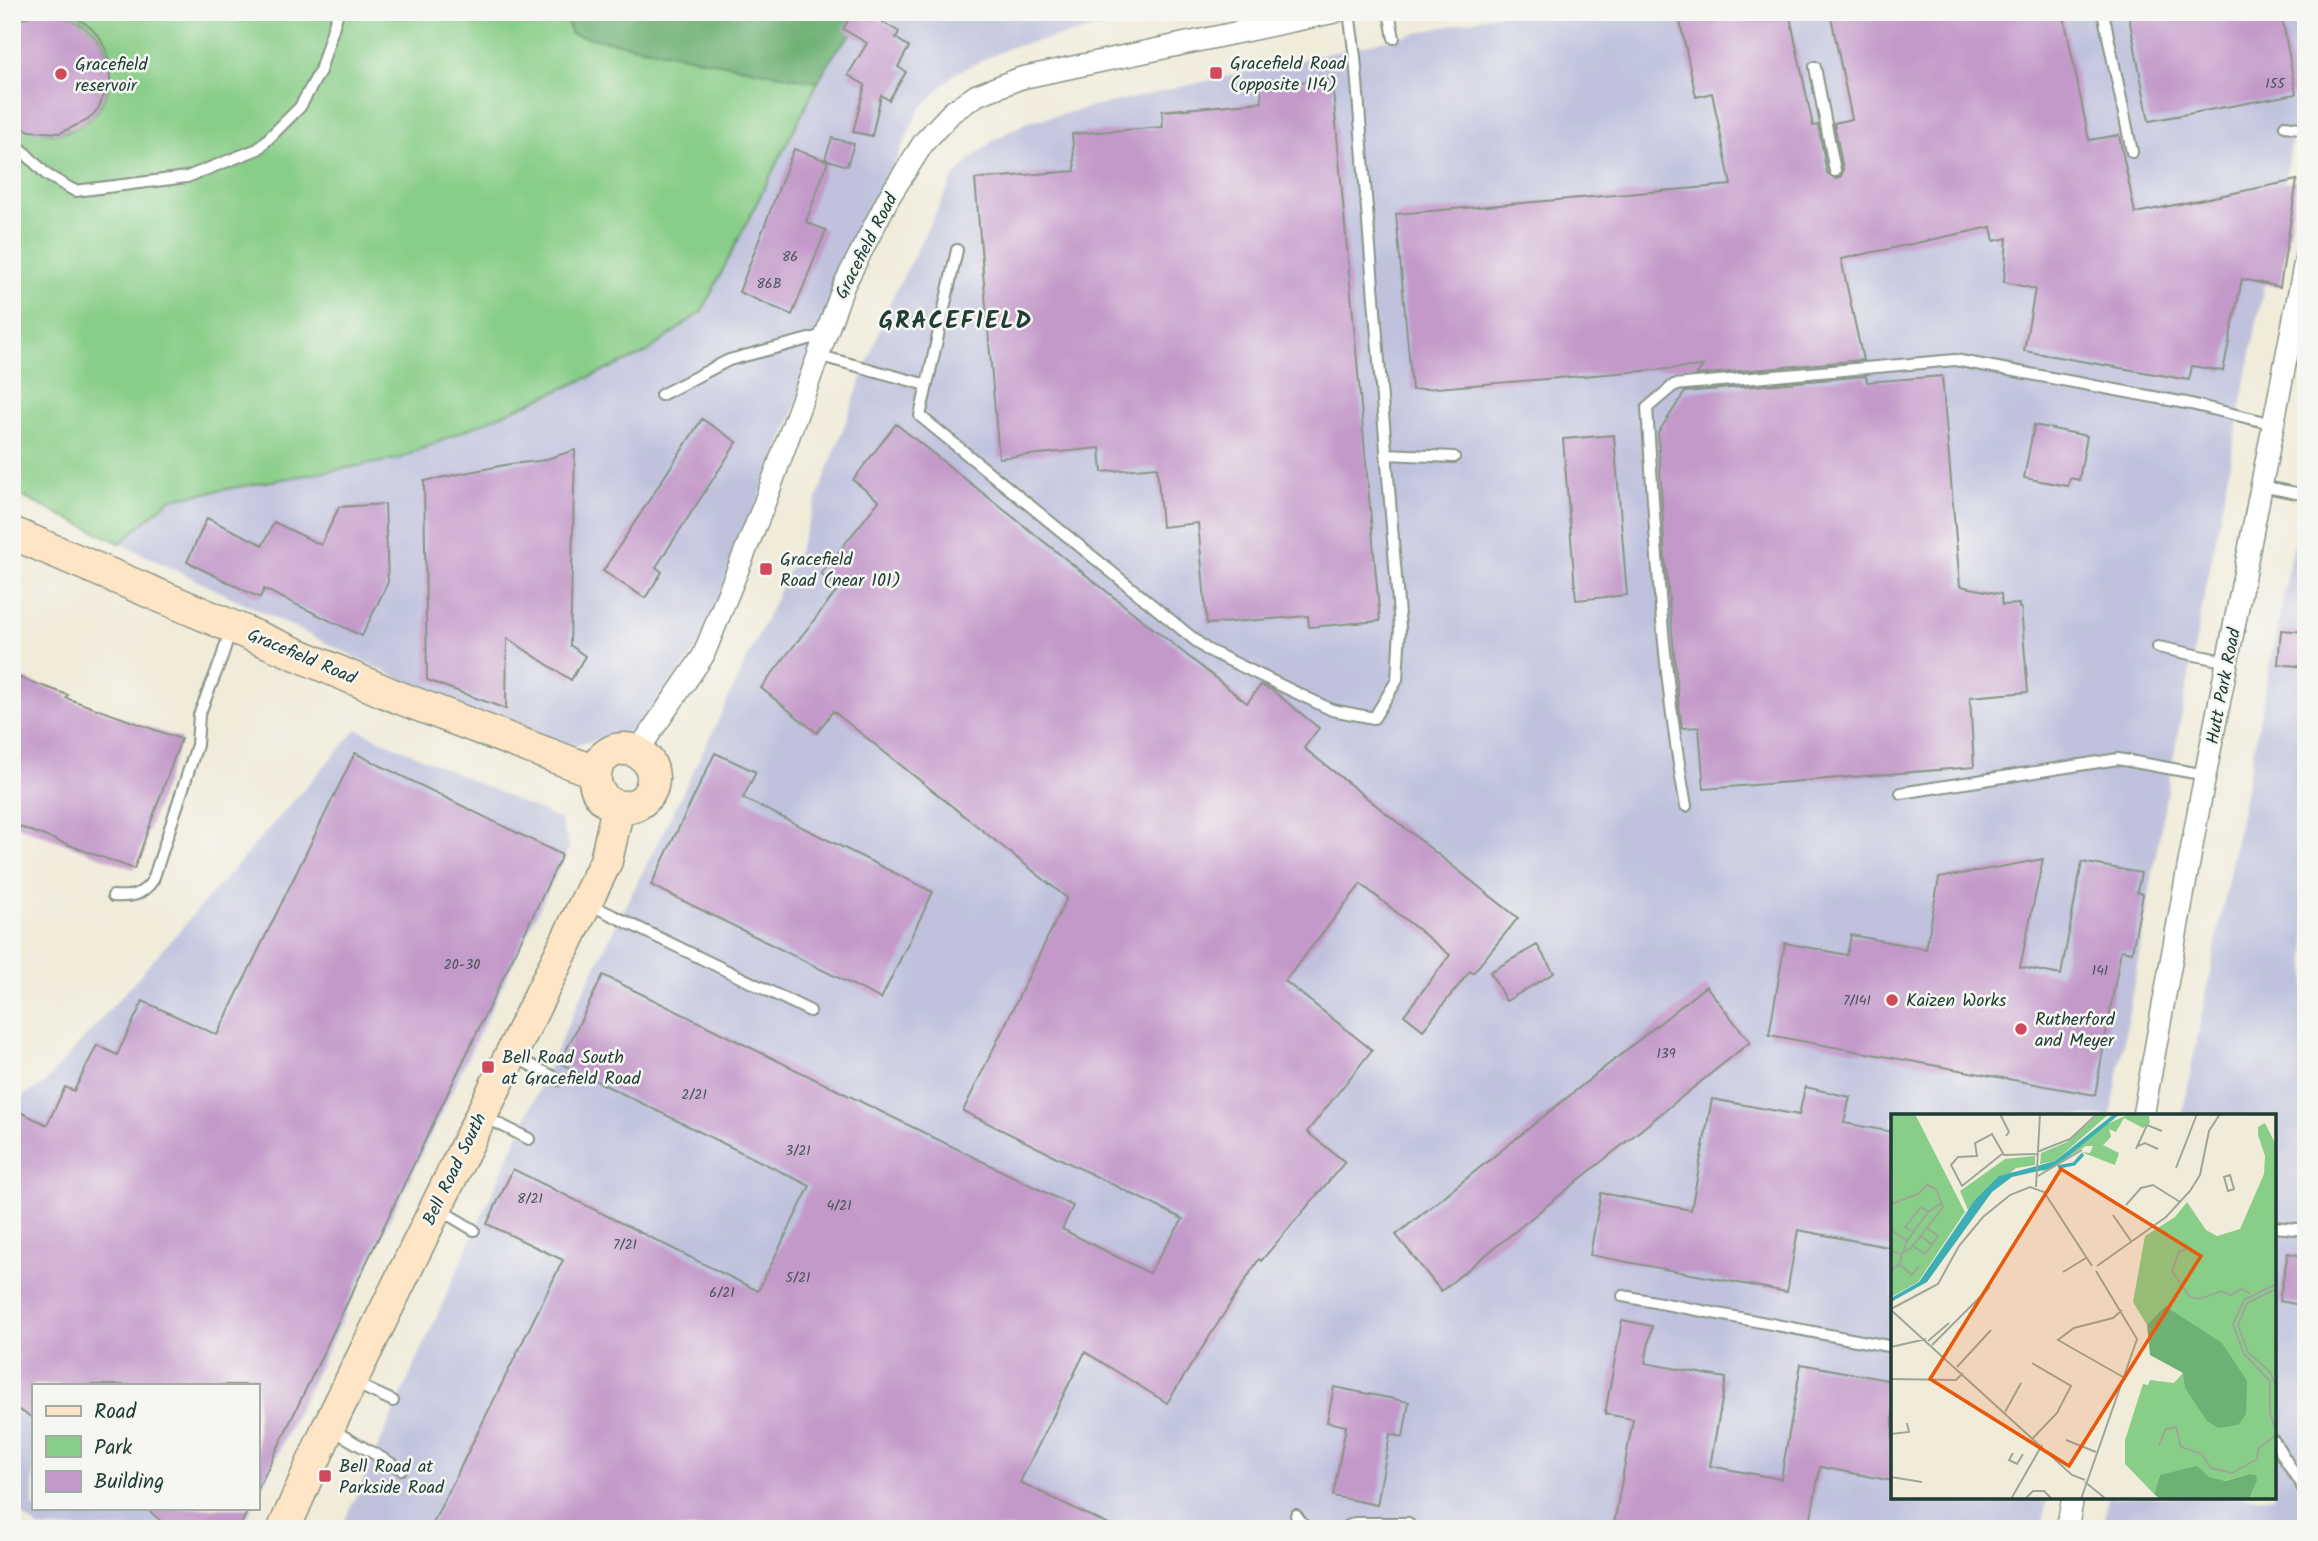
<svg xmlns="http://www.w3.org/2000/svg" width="2318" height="1541" viewBox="0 0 2318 1541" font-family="Kalam,sans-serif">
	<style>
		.industrial { fill: #c0c2dd }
		.green { fill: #89ce88; stroke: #54865e; stroke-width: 2 }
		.forest { fill: #6eb174; stroke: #467754; stroke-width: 2 }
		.building { fill: #c399c9 }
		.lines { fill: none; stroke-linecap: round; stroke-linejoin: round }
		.lane-casing { stroke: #889487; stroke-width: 14 }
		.street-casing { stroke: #889487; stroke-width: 24 }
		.secondary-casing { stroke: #889487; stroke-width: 35 }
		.lane { stroke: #fff; stroke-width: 10 }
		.street { stroke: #fff; stroke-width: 21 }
		.secondary { stroke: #fde5c5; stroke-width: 32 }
		.poi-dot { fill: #d1495b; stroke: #f6f6f2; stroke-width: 2.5 }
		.labels { text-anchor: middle; stroke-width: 5; stroke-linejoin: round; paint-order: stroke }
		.number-label { font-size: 14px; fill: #485459 }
		.poi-label { font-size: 18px; fill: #1f3d34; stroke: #f6f6f2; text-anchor: start }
		.street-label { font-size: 18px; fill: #1f3d34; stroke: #f6f6f2 }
		.district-label { font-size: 24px; font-weight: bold; letter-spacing: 2px; fill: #1f3d34; stroke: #f6f6f2 }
		.inset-river { fill: none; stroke: #3daeb6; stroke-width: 3.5 }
		.inset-road { fill: none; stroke: #9da698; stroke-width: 2 }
		.view { fill: #e8590c; fill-opacity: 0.15; stroke: #e8590c; stroke-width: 3.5 }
		.inset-edge { fill: none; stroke: #1f3d34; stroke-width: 3.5 }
	</style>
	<rect width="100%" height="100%" fill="#f6f6f2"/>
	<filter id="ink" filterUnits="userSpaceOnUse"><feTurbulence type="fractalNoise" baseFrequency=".0143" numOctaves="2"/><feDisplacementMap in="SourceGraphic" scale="14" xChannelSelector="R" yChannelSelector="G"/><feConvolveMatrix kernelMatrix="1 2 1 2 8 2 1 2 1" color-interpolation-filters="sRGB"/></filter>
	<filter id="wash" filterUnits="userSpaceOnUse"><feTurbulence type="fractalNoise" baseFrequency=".00686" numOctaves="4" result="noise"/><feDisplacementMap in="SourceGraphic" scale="28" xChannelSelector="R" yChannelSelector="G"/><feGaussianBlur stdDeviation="1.57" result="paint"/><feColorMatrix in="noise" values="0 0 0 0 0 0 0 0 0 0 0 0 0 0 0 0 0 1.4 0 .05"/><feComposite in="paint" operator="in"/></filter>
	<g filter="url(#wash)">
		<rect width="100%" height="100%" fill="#f1ecda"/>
		<!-- industrial -->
		<path class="industrial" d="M 879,12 L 1174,12 L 1011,47 L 954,74 L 919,110 L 875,206 L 705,636 L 642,728 L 576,745 L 532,743 L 120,543 L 170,499 L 398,459 L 646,353 L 702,311 L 835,50 L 860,25 Z
			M 1509,12 L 2306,12 L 2306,67 L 2168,786 L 2111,1116 L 1893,1116 L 1893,1497 L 2047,1497 L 2042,1529 L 341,1529 L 580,998 L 714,729 L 798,551 L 890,302 L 953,179 L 971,159 L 994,140 L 1027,122 Z
			M 2306,481 L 2306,1529 L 2102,1529 L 2108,1497 L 2274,1497 L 2274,1116 L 2182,1116 Z
			M 357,729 L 560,820 L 569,847 L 257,1497 L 257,1385 L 33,1385 L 33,1508 L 252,1508 L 242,1529 L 39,1529 L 12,1506 L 12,1102 L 44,1084 Z"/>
		<!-- green -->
		<path class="green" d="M 60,12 L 565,12 L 571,34 L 818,82 L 702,311 L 646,353 L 398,459 L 170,499 L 120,543 L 12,492 L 12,121 C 108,175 151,30 60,12 Z"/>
		<!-- forest -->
		<path class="forest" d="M 565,12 L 879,12 C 847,34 836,48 818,82 L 571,34 Z"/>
		<g id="blocks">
			<!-- building -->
			<path class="building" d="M 40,12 L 63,13 L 77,18 L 90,27 L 100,38 L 107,52 L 110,66 L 110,82 L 98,109 L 88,120 L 60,133 L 30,131 L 12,122 L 12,23 Z
				M 853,12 L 866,12 L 899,32 L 896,38 L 909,47 L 898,67 L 906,72 L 889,100 L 881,95 L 872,136 L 853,132 L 865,85 L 848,75 L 867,43 L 843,29 Z
				M 1678,12 L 1789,12 L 1813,126 L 1818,125 L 1827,173 L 1836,179 L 1841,176 L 1843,170 L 1834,123 L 1852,119 L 1830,12 L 2063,12 L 2089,140 L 2119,135 L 2135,213 L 2297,180 L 2280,287 L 2242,279 L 2223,371 L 2192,366 L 2189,380 L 2024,351 L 2035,289 L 2004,282 L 2007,238 L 1994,241 L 1991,227 L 1841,259 L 1863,360 L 1696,375 L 1703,366 L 1412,390 L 1396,214 L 1731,185 L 1712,93 L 1696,97 Z
				M 2128,12 L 2281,12 L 2296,94 L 2149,121 Z
				M 1332,79 L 1380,621 L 1309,627 L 1308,616 L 1207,624 L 1198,523 L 1162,527 L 1157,467 L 1102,472 L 1100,448 L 999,458 L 975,179 L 1075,171 L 1072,134 L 1163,127 L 1162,111 L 1262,102 L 1261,86 Z
				M 832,138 L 854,144 L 847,166 L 825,159 Z
				M 794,149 L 828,161 L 806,222 L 826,230 L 792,315 L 739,292 Z
				M 1866,376 L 1867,382 L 1942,376 L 1960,586 L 2001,594 L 2002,605 L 2019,604 L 2019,608 L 2021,608 L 2028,692 L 1970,697 L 1974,767 L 1704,789 L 1699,727 L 1682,728 L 1679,706 L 1665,557 L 1658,433 L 1685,392 Z
				M 702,419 L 737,442 L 656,567 L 662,572 L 645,598 L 603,571 Z
				M 896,424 L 1247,703 L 1261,685 L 1272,690 L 1319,728 L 1304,748 L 1518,918 L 1473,973 L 1470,971 L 1423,1030 L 1404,1015 L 1450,955 L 1361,884 L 1285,981 L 1372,1050 L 1307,1132 L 1345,1162 L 1261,1261 L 1259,1259 L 1167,1403 L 1085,1352 L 1020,1482 L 1117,1529 L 430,1529 L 563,1260 L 487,1224 L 513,1169 L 758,1291 L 810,1186 L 560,1063 L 603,975 L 1073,1206 L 1062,1229 L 1149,1273 L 1183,1219 L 963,1111 L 1067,898 L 833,711 L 817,733 L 761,688 L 839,588 L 821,574 L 879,501 L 853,480 Z
				M 2034,425 L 2087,436 L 2079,480 L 2070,478 L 2068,486 L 2024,478 Z
				M 1614,435 L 1627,595 L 1576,600 L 1563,439 Z
				M 575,450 L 570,645 L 585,656 L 571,680 L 507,638 L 506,709 L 427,680 L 424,481 L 510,464 L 540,461 Z
				M 385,504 L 388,582 L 362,636 L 264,589 L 260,598 L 187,562 L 207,518 L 263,545 L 274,522 L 321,545 L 339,507 Z
				M 2281,630 L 2306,632 L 2306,667 L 2278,664 Z
				M 12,675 L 68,695 L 66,698 L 181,739 L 134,869 L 12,824 Z
				M 355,753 L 562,855 L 257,1491 L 257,1385 L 33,1385 L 33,1418 L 12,1406 L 12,1108 L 47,1125 L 65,1087 L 74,1091 L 97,1045 L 117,1055 L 143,1001 L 217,1035 Z
				M 715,753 L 756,772 L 743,798 L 933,892 L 881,999 L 651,885 Z
				M 2043,859 L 2020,967 L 2061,975 L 2082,862 L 2141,873 L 2137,892 L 2143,894 L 2132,952 L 2121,950 L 2095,1095 L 1769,1035 L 1785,943 L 1847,955 L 1851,935 L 1926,949 L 1939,878 Z
				M 1537,945 L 1554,973 L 1506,1001 L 1490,972 Z
				M 1706,986 L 1750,1042 L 1441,1291 L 1396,1235 Z
				M 1805,1087 L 1850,1097 L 1844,1123 L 1893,1132 L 1893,1248 L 1798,1230 L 1787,1292 L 1590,1255 L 1601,1193 L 1691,1210 L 1712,1099 L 1799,1115 Z
				M 2288,1253 L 2306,1257 L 2306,1306 L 2279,1301 Z
				M 1622,1320 L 1652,1326 L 1645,1363 L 1726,1378 L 1710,1466 L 1781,1479 L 1801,1364 L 1893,1381 L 1893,1481 L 1820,1467 L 1809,1529 L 1613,1529 L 1633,1419 L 1605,1414 Z
				M 1334,1387 L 1409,1402 L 1403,1437 L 1390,1434 L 1377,1505 L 1333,1496 L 1346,1426 L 1327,1422 Z
				M 146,1508 L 249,1508 L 239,1529 L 170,1529 Z"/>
		</g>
	</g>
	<g filter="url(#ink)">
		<use href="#blocks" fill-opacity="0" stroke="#889487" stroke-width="2"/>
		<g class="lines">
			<defs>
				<path id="lane" d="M 1389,12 L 1394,38
					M 2103,12 L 2132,152
					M 1815,67 L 1835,171
					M 2285,126 L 2306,129
					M 20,148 L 47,175 L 75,191 L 187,177 L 258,149 L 300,107 L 320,71 L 338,12
					M 817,355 L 927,385 L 920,416 L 1206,649 L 1332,710 L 1374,718 L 1397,680 L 1400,628 L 1355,57 L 1349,12
					M 927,385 L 957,250
					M 661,395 L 729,360 L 824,335
					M 1386,454 L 1454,457
					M 2261,486 L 2306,495
					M 2158,647 L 2228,662
					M 1901,793 L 2118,759 L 2206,775
					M 1686,806 C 1662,675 1656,541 1647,408 L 1674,385 L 1955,360 L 2191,404 L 2274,424
					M 113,896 C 131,897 142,896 153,880 L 197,745 L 199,715 L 221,660 L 231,628
					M 587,903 L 810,1011
					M 512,1055 L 559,1080
					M 485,1117 L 529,1139
					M 437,1208 L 474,1230
					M 2274,1227 L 2306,1230
					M 1623,1296 L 1893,1347
					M 354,1383 L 393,1401
					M 331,1429 L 401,1469
					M 2274,1441 L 2306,1493
					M 1296,1515 L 1306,1529
					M 1342,1529 L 1355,1523 L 1408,1523"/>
				<path id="street" d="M 637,752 L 703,656 L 763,507 L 844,285 L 889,197 L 924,142 L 952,112 L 977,95 L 1021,78 L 1335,12
					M 2143,1116 L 2200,802 L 2306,256
					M 2067,1529 L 2073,1497"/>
				<path id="secondary" d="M 12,533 L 395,696 L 595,772
					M595 778a29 29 0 1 1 58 0a29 29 0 1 1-58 0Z
					M 284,1529 L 328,1428 L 606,861 L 618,807"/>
			</defs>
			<!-- lane casing -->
			<use href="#lane" class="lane-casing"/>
			<!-- street casing -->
			<use href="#street" class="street-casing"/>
			<!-- secondary casing -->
			<use href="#secondary" class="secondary-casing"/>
			<!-- lane -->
			<use href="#lane" class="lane"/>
			<!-- street -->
			<use href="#street" class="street"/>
			<!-- secondary -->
			<use href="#secondary" class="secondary"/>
		</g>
	</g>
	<!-- markers -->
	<g class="poi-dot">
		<rect x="1209" y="66" width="14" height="14" rx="3.5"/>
		<circle cx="61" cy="74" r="7"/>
		<rect x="759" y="562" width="14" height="14" rx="3.5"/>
		<circle cx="1892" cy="1000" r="7"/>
		<circle cx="2021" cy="1029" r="7"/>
		<rect x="481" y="1060" width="14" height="14" rx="3.5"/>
		<rect x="318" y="1469" width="14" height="14" rx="3.5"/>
	</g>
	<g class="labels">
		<!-- number labels -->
		<g class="number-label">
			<text x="2275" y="88">155</text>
			<text x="790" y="261">86</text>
			<text x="769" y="288">86B</text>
			<text x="462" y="969">20-30</text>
			<text x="2100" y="975">141</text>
			<text x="1857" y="1005">7/141</text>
			<text x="1666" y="1058">139</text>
			<text x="694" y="1099">2/21</text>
			<text x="798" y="1155">3/21</text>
			<text x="530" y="1203">8/21</text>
			<text x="839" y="1210">4/21</text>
			<text x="625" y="1249">7/21</text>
			<text x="798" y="1282">5/21</text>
			<text x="722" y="1297">6/21</text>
		</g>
		<!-- poi labels -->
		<g class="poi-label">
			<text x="1230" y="69">Gracefield Road<tspan x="1230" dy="21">(opposite 114)</tspan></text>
			<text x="75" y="70">Gracefield<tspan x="75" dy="21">reservoir</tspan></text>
			<text x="780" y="565">Gracefield<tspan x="780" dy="21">Road (near 101)</tspan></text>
			<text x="1906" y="1006">Kaizen Works</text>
			<text x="2035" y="1025">Rutherford<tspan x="2035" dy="21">and Meyer</tspan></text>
			<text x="502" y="1063">Bell Road South<tspan x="502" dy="21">at Gracefield Road</tspan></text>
			<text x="339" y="1472">Bell Road at<tspan x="339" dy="21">Parkside Road</tspan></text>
		</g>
		<!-- street labels -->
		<g class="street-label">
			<text transform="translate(866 246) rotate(-63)" y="6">Gracefield Road</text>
			<text transform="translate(302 656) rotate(23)" y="6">Gracefield Road</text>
			<text transform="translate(2223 686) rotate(-79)" y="6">Hutt Park Road</text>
			<text transform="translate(454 1169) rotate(-64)" y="6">Bell Road South</text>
		</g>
		<!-- district labels -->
		<g class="district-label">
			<text x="956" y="328">GRACEFIELD</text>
		</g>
	</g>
	<!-- overview -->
	<g transform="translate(1891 1114)">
		<rect width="385" height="385" fill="#f1ecda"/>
		<path d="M 0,0 L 24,0 L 74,98 L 27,168 L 0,183 ZM 208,0 L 218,0 L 164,47 L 149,50 L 150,39 L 176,28 ZM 234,2 L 258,2 L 259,9 L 252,14 L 233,4 L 225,18 L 218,15 L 220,23 L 212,31 L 228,39 L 224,51 L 190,38 L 199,39 L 202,32 L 195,32 L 159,55 L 150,58 L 212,12 ZM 374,9 L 385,31 L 385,385 L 358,385 L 366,367 L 358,360 L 333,367 L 269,361 L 263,380 L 234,350 L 234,326 L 252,270 L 257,271 L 259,266 L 283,269 L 292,259 L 316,307 L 274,192 L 256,211 L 242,188 L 254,122 L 284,103 L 296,88 L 315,116 L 326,122 L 349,115 L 373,60 L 374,42 L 367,21 L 367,13 ZM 144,42 L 144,51 L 125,54 L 77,96 L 69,77 L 114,45 Z" fill="#89ce88"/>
		<path d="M 274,192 L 331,229 L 356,267 L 355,300 L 347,311 L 327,314 L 316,307 L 294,274 L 292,259 L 259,241 L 256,211 ZM 306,352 L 318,363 L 334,367 L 358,360 L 365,361 L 366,367 L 358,385 L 269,385 L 263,380 L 269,361 Z" fill="#6eb174"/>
		<path d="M 223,0 L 229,0 L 175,44 L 157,55 L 121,63 L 101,78 L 36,168 L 0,188 L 0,184 L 28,168 L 84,86 L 108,62 L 164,47 Z" fill="#3daeb6"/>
		<path class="inset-river" d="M 167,53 L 183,50 L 192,40"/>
		<path class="inset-road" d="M 109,0 L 118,18 L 115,22M 247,32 L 254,29 L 267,35M 245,35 L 256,11 L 271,17M 146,38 L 179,25 L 206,0M 111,40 L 71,72 L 60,51 L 67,43 L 86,42 L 84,29 L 101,20 L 113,41 L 146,40M 285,54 L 306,0M 339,61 L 343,75 L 337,77 L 333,63 ZM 147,62 L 191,36M 145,73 L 149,0M 0,90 L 27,80 L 36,71 L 45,75 L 52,93 L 20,134 L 10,140 L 0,137M 235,91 L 250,74 L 262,71 L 289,88M 222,101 L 240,127M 0,116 L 16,127 L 12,138M 22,118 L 14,113 L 30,93 L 37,98M 30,122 L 41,131 L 47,122 L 36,114M 16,127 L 37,98 L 51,89M 22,132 L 34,140 L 41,131M 295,135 L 288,138 L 281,157 L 299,183 L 309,185 L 330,177 L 340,181 L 351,175 L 360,180M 8,150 L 21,161 L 28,152M 206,152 L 275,103 L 299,77 L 309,61 L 318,17 L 329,0M 0,157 L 10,148 L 10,140M 172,158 L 195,144M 385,170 L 353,186 L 342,210 L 353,240 L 379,267 L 379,299 L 385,317M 385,175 L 356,189 L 347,211 L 357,238 L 379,258 L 385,272M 0,195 L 47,170 L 68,132 L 92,103 L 119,81 L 139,73 L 153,78 L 201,152M 0,196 L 181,361 L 194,366M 231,196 L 222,204 L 183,214 L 167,226 L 232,263M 37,227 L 58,209M 41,231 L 99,173M 0,233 L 35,225M 141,249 L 180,272 L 166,299 L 142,324M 66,253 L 100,216M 0,265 L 65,266 L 72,259M 114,298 L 130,269M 0,320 L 18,318 L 16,309M 175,326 L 205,338M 268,331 L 275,315 L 285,313 L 290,333 L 311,340 L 320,354 L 341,359 L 366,345 L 367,335 L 385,321M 122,339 L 118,346 L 126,350 L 132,340M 0,363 L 31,368M 194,368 L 215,385M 120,385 L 151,331M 134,385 L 142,377 L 153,377 L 161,385M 190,385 L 246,225 L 205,157"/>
		<path class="view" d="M 170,55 L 310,142 L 178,352 L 39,265 Z"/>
		<rect width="385" height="385" class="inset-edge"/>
	</g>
	<!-- margin -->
	<rect width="2318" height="1541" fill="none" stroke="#f6f6f2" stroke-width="42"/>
	<!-- legend -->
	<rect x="32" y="1384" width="228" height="126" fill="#f6f6f2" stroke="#a0aca6" stroke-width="2"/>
	<rect x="46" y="1406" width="35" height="10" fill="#fde5c5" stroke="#a0aca6" stroke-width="2"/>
	<text x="94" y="1418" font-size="21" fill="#1f3d34">Road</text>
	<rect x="46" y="1436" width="35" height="21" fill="#89ce88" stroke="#a0aca6" stroke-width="2"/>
	<text x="94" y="1454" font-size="21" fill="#1f3d34">Park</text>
	<rect x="46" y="1471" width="35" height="21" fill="#c399c9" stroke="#a0aca6" stroke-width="2"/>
	<text x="94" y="1488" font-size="21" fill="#1f3d34">Building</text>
</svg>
